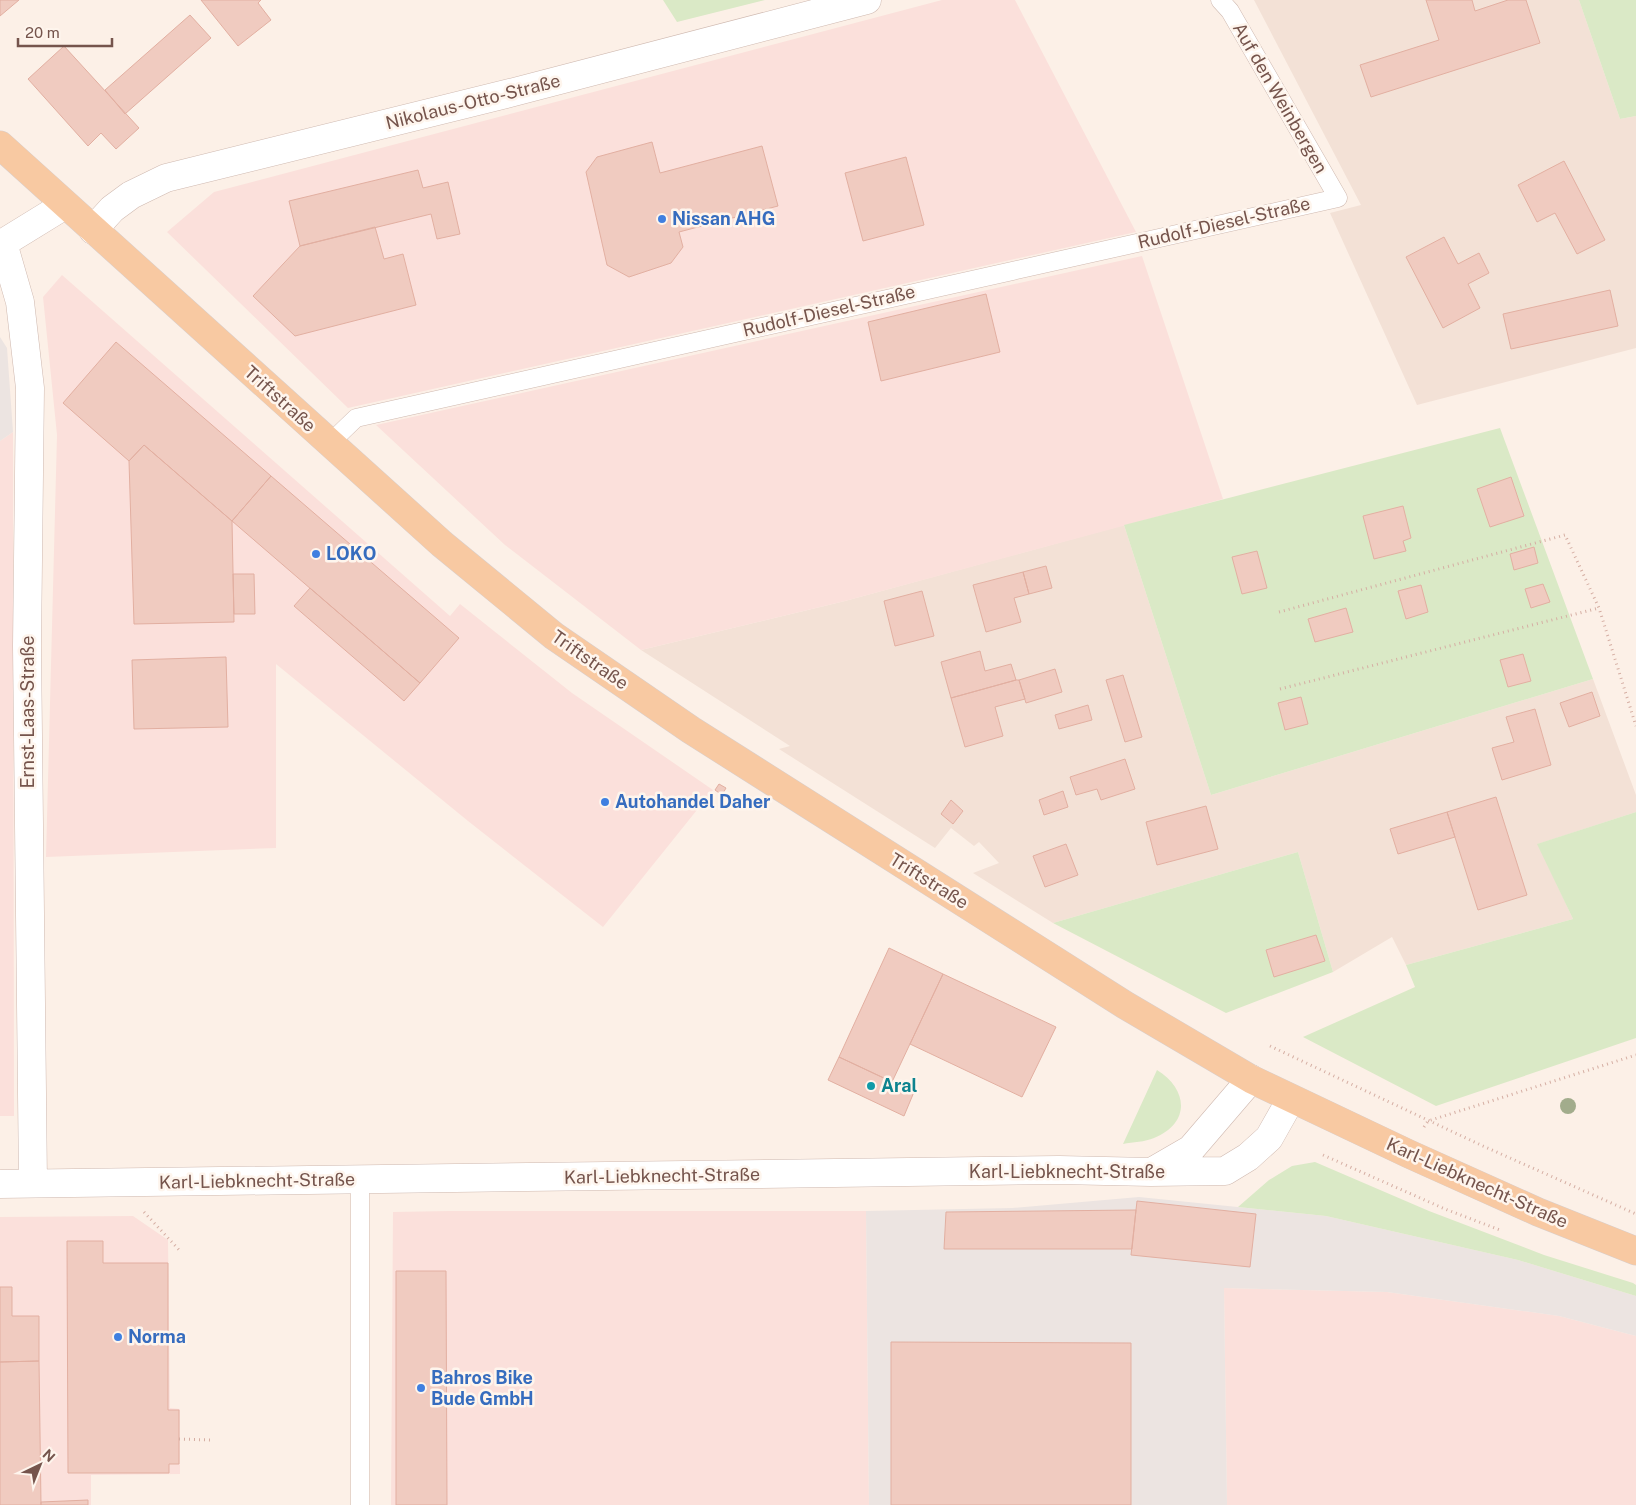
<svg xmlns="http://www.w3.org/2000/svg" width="1636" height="1505" viewBox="0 0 1636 1505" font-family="'Public Sans',sans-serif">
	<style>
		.residential { fill: #f3e1d6 }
		.commercial { fill: #fbe0db }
		.industrial { fill: #ece4e1 }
		.green { fill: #dae9c6 }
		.building { fill: #f0cbc0; stroke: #e2afa1 }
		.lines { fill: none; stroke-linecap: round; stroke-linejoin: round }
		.service-casing { stroke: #cfb9b0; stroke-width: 19 }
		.minor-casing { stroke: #cfb9b0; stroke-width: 29 }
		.primary-casing { stroke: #d8cfcd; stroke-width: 29 }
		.path { stroke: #d5aea3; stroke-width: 3; stroke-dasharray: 1 4; stroke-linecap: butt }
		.service { stroke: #fff; stroke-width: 18 }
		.minor { stroke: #fff; stroke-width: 28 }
		.primary { stroke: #f8c9a2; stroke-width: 28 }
		.tree { fill: #a2ac8c }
		.shop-dot { fill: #3f7fe0; stroke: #fef5ed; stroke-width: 2 }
		.culture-dot { fill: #0f9aa8; stroke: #fef5ed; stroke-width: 2 }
		.labels { text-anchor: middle; stroke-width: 5; stroke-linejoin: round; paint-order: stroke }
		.street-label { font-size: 18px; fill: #75544c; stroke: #fef5ed }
		.shop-label { font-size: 18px; font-weight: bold; fill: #366cbe; stroke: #fef5ed; text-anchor: start }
		.culture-label { font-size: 18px; font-weight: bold; fill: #0d838f; stroke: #fef5ed; text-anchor: start }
	</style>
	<rect width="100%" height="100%" fill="#fcf0e7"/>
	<!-- residential -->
	<path class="residential" d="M 1254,0 L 1579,0 L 1620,119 L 1636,116 L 1636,348 L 1417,405 L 1330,213 L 1361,205 Z
		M 1124,525 L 1211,795 L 1593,679 L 1636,795 L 1636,812 L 1538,844 L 1573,919 L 1406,965 L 1392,937 L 1333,972 L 1298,852 L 1053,923 L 973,873 L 999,863 L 979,842 L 974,846 L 951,828 L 935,848 L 779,749 L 790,746 L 641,650 L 845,601 Z"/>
	<!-- commercial -->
	<path class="commercial" d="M 942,0 L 1015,0 L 1136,232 L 348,408 L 167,232 L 214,192 Z
		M 1142,256 L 1223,499 L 845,601 L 641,650 L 505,545 L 376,425 Z
		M 62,275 L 450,616 L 460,604 L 572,693 L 713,790 L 603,927 L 468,821 L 276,664 L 276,848 L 46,857 L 57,435 L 43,297 Z
		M 13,432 L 14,1116 L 0,1116 L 0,441 Z
		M 449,1211 L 866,1211 L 869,1505 L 391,1505 L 393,1212 Z
		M 133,1216 L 168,1240 L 170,1408 L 180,1409 L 180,1474 L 91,1475 L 91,1505 L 0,1505 L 0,1217 Z
		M 1224,1288 L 1387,1292 L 1559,1316 L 1636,1336 L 1636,1505 L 1227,1505 Z"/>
	<!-- industrial -->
	<path class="industrial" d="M 0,337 L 7,348 L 13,432 L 0,441 Z
		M 1139,1197 L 1326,1216 L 1518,1260 L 1636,1296 L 1636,1336 L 1559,1316 L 1387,1292 L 1224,1288 L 1227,1505 L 869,1505 L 866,1211 L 1012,1208 Z"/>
	<!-- green -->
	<path class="green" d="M 663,0 L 765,0 L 677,22 Z
		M 1579,0 L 1636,0 L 1636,116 L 1620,119 Z
		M 1500,428 L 1593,679 L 1211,795 L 1124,525 Z
		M 1636,812 L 1636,1038 L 1436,1106 L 1303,1037 L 1415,987 L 1406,965 L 1573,919 L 1537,844 Z
		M 1298,852 L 1333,972 L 1226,1013 L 1053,923 Z
		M 1157,1070 C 1188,1089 1191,1123 1154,1138 C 1145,1142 1133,1142 1123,1144 Z
		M 1315,1162 L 1429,1211 L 1544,1255 L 1633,1283 L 1636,1285 L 1636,1296 L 1518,1260 L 1326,1216 L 1238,1207 L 1269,1180 L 1292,1166 Z"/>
	<!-- building -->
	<path class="building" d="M 0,0 L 19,0 L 0,16 Z
		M 201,0 L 261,0 L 258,3 L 271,20 L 238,46 Z
		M 1426,0 L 1472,0 L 1475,11 L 1508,0 L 1526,0 L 1540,43 L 1371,97 L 1360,65 L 1439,40 Z
		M 190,15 L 211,38 L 125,114 L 105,90 Z
		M 64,46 L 139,128 L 116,149 L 101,133 L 88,146 L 28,79 Z
		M 652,142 L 660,173 L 762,146 L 778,206 L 679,232 L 683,247 L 671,263 L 629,277 L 607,265 L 586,172 L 597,157 Z
		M 906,157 L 924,225 L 863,241 L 845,173 Z
		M 1564,161 L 1605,240 L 1577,254 L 1555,213 L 1537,222 L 1518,185 Z
		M 418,170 L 423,188 L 448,182 L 460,234 L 437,239 L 431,214 L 300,246 L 289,201 Z
		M 375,227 L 384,259 L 403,254 L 416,305 L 295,336 L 253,296 L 300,246 Z
		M 1444,237 L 1458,264 L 1479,253 L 1489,273 L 1468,284 L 1480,308 L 1443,328 L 1406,257 Z
		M 1610,290 L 1618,326 L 1511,349 L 1503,314 Z
		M 986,294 L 1000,352 L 881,381 L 868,322 Z
		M 116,342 L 271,476 L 232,521 L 144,445 L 129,461 L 63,403 Z
		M 144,445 L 232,521 L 234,622 L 134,624 L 129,461 Z
		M 271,476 L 459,638 L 420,683 L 232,521 Z
		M 1511,477 L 1524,516 L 1490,527 L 1477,489 Z
		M 1403,506 L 1411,538 L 1403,541 L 1406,551 L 1374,559 L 1363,516 Z
		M 1534,547 L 1538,563 L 1514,570 L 1510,554 Z
		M 1257,551 L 1267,588 L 1242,594 L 1232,557 Z
		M 1046,566 L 1052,588 L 1029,594 L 1023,572 Z
		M 1023,572 L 1029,594 L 1014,598 L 1021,622 L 986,632 L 973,585 Z
		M 233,574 L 254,574 L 255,614 L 234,614 Z
		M 1543,584 L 1550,602 L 1531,608 L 1525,589 Z
		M 1421,585 L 1428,612 L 1406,619 L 1398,591 Z
		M 310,588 L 420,683 L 404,701 L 294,606 Z
		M 922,591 L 934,636 L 895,646 L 884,601 Z
		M 1346,608 L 1353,632 L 1315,642 L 1308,619 Z
		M 980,651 L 985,671 L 1011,664 L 1016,680 L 951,698 L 941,662 Z
		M 1523,654 L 1531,681 L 1508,687 L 1500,660 Z
		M 226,657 L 228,727 L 134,729 L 132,660 Z
		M 1055,669 L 1062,692 L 1026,703 L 1019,680 Z
		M 1123,675 L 1142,737 L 1125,742 L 1106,680 Z
		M 1016,680 L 1019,680 L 1025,699 L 995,707 L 1003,736 L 965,747 L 951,698 Z
		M 1592,692 L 1600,716 L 1569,727 L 1560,703 Z
		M 1301,697 L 1308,724 L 1285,730 L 1278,703 Z
		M 1088,705 L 1092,720 L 1059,729 L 1055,715 Z
		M 1535,709 L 1551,765 L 1502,780 L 1492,748 L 1514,742 L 1506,717 Z
		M 1125,759 L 1135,789 L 1101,800 L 1097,789 L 1076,795 L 1070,777 Z
		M 719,784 L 726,788 L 722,795 L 715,790 Z
		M 1063,791 L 1068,807 L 1044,815 L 1039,800 Z
		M 1496,797 L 1527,895 L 1478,910 L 1447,812 Z
		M 951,800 L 963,811 L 953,824 L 941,814 Z
		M 1206,806 L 1218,849 L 1157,865 L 1146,822 Z
		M 1447,812 L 1455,837 L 1398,854 L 1390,829 Z
		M 1066,844 L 1078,875 L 1045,887 L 1033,856 Z
		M 1316,935 L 1325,961 L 1274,977 L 1266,950 Z
		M 889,948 L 943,974 L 892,1082 L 839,1057 Z
		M 943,974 L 1056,1027 L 1022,1097 L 910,1044 Z
		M 839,1057 L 914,1092 L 904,1116 L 828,1080 Z
		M 1137,1201 L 1256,1214 L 1250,1267 L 1131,1255 Z
		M 1136,1210 L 1132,1249 L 944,1249 L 946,1212 Z
		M 67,1241 L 103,1241 L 103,1263 L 168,1263 L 168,1410 L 179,1410 L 179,1464 L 169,1464 L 169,1473 L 68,1473 Z
		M 396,1271 L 446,1271 L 447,1505 L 396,1505 Z
		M 0,1287 L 12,1287 L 12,1316 L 39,1316 L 39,1361 L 0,1362 Z
		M 891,1342 L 1131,1343 L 1131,1505 L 891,1505 Z
		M 39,1361 L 41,1505 L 0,1505 L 0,1362 Z
		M 88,1500 L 88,1505 L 41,1505 L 41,1502 Z"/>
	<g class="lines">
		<defs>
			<path id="service" d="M 330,443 L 356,418 L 1338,198 L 1230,11 L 1220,0
				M 360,1505 L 360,1179"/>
			<path id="minor" d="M 93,230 L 112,209 L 131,195 L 166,178 L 514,92 L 867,0
				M 3,243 L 20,302 L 30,388 L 27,646 L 33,1183
				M 0,245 L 65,205
				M 1153,1171 L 1191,1149 L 1251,1079
				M 0,1184 L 1059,1170 L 1151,1172 L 1225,1171 L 1248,1157 L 1269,1138 L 1291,1099"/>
			<path id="primary" d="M 0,145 L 442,544 L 554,636 L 691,730 L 1125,1005 L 1251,1079 L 1409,1154 L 1538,1212 L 1636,1251"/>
		</defs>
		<!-- service casing -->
		<use href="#service" class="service-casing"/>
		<!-- minor casing -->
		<use href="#minor" class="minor-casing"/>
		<!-- primary casing -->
		<use href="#primary" class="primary-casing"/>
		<!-- path -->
		<path class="path" d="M 1279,612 L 1565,535 L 1599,608 L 1636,726
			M 1280,689 L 1599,608
			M 1270,1046 L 1483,1146 L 1636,1214
			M 1424,1127 L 1428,1121 L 1636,1055
			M 1323,1155 L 1445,1209 L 1500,1230
			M 144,1212 L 181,1252
			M 179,1439 L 210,1440"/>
		<!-- service -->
		<use href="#service" class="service"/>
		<!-- minor -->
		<use href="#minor" class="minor"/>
		<!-- primary -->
		<use href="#primary" class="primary"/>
	</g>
	<!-- trees -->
	<circle class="tree" cx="1568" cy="1106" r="8"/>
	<!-- markers -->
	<g class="shop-dot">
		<circle cx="662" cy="219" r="5"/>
		<circle cx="316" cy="554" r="5"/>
		<circle cx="605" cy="802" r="5"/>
		<circle cx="118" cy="1337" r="5"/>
		<circle cx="421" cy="1388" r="5"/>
	</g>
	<circle class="culture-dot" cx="871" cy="1086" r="5"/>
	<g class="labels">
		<!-- street labels -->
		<g class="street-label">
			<text transform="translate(1280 98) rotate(60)" y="6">Auf den Weinbergen</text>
			<text transform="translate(473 102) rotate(-14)" y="6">Nikolaus-Otto-Straße</text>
			<text transform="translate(1224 223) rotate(-13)" y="6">Rudolf-Diesel-Straße</text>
			<text transform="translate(829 311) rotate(-13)" y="6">Rudolf-Diesel-Straße</text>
			<text transform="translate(280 399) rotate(42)" y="6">Triftstraße</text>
			<text transform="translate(590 660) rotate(35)" y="6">Triftstraße</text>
			<text transform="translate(28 712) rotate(-90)" y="6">Ernst-Laas-Straße</text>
			<text transform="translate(929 881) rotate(32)" y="6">Triftstraße</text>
			<text x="1067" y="1178">Karl-Liebknecht-Straße</text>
			<text transform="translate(662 1176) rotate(-1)" y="6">Karl-Liebknecht-Straße</text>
			<text transform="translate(257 1181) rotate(-1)" y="6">Karl-Liebknecht-Straße</text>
			<text transform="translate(1477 1183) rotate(24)" y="6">Karl-Liebknecht-Straße</text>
		</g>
		<!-- shop labels -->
		<g class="shop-label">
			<text x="672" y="225">Nissan AHG</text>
			<text x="326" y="560">LOKO</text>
			<text x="615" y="808">Autohandel Daher</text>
			<text x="128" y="1343">Norma</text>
			<text x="431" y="1384">Bahros Bike<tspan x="431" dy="21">Bude GmbH</tspan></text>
		</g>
		<!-- culture labels -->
		<g class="culture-label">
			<text x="881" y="1092">Aral</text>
		</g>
	</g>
	<!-- north arrow -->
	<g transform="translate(40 1465) rotate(43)" stroke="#fef5ed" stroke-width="4" paint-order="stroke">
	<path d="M0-4L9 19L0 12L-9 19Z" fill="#75544c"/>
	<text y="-8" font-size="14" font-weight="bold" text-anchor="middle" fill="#75544c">N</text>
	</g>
	<!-- scale -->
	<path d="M18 38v8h94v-8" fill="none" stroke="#75544c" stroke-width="2.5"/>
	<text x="25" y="38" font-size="15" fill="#75544c" stroke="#fef5ed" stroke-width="4" paint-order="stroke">20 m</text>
</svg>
